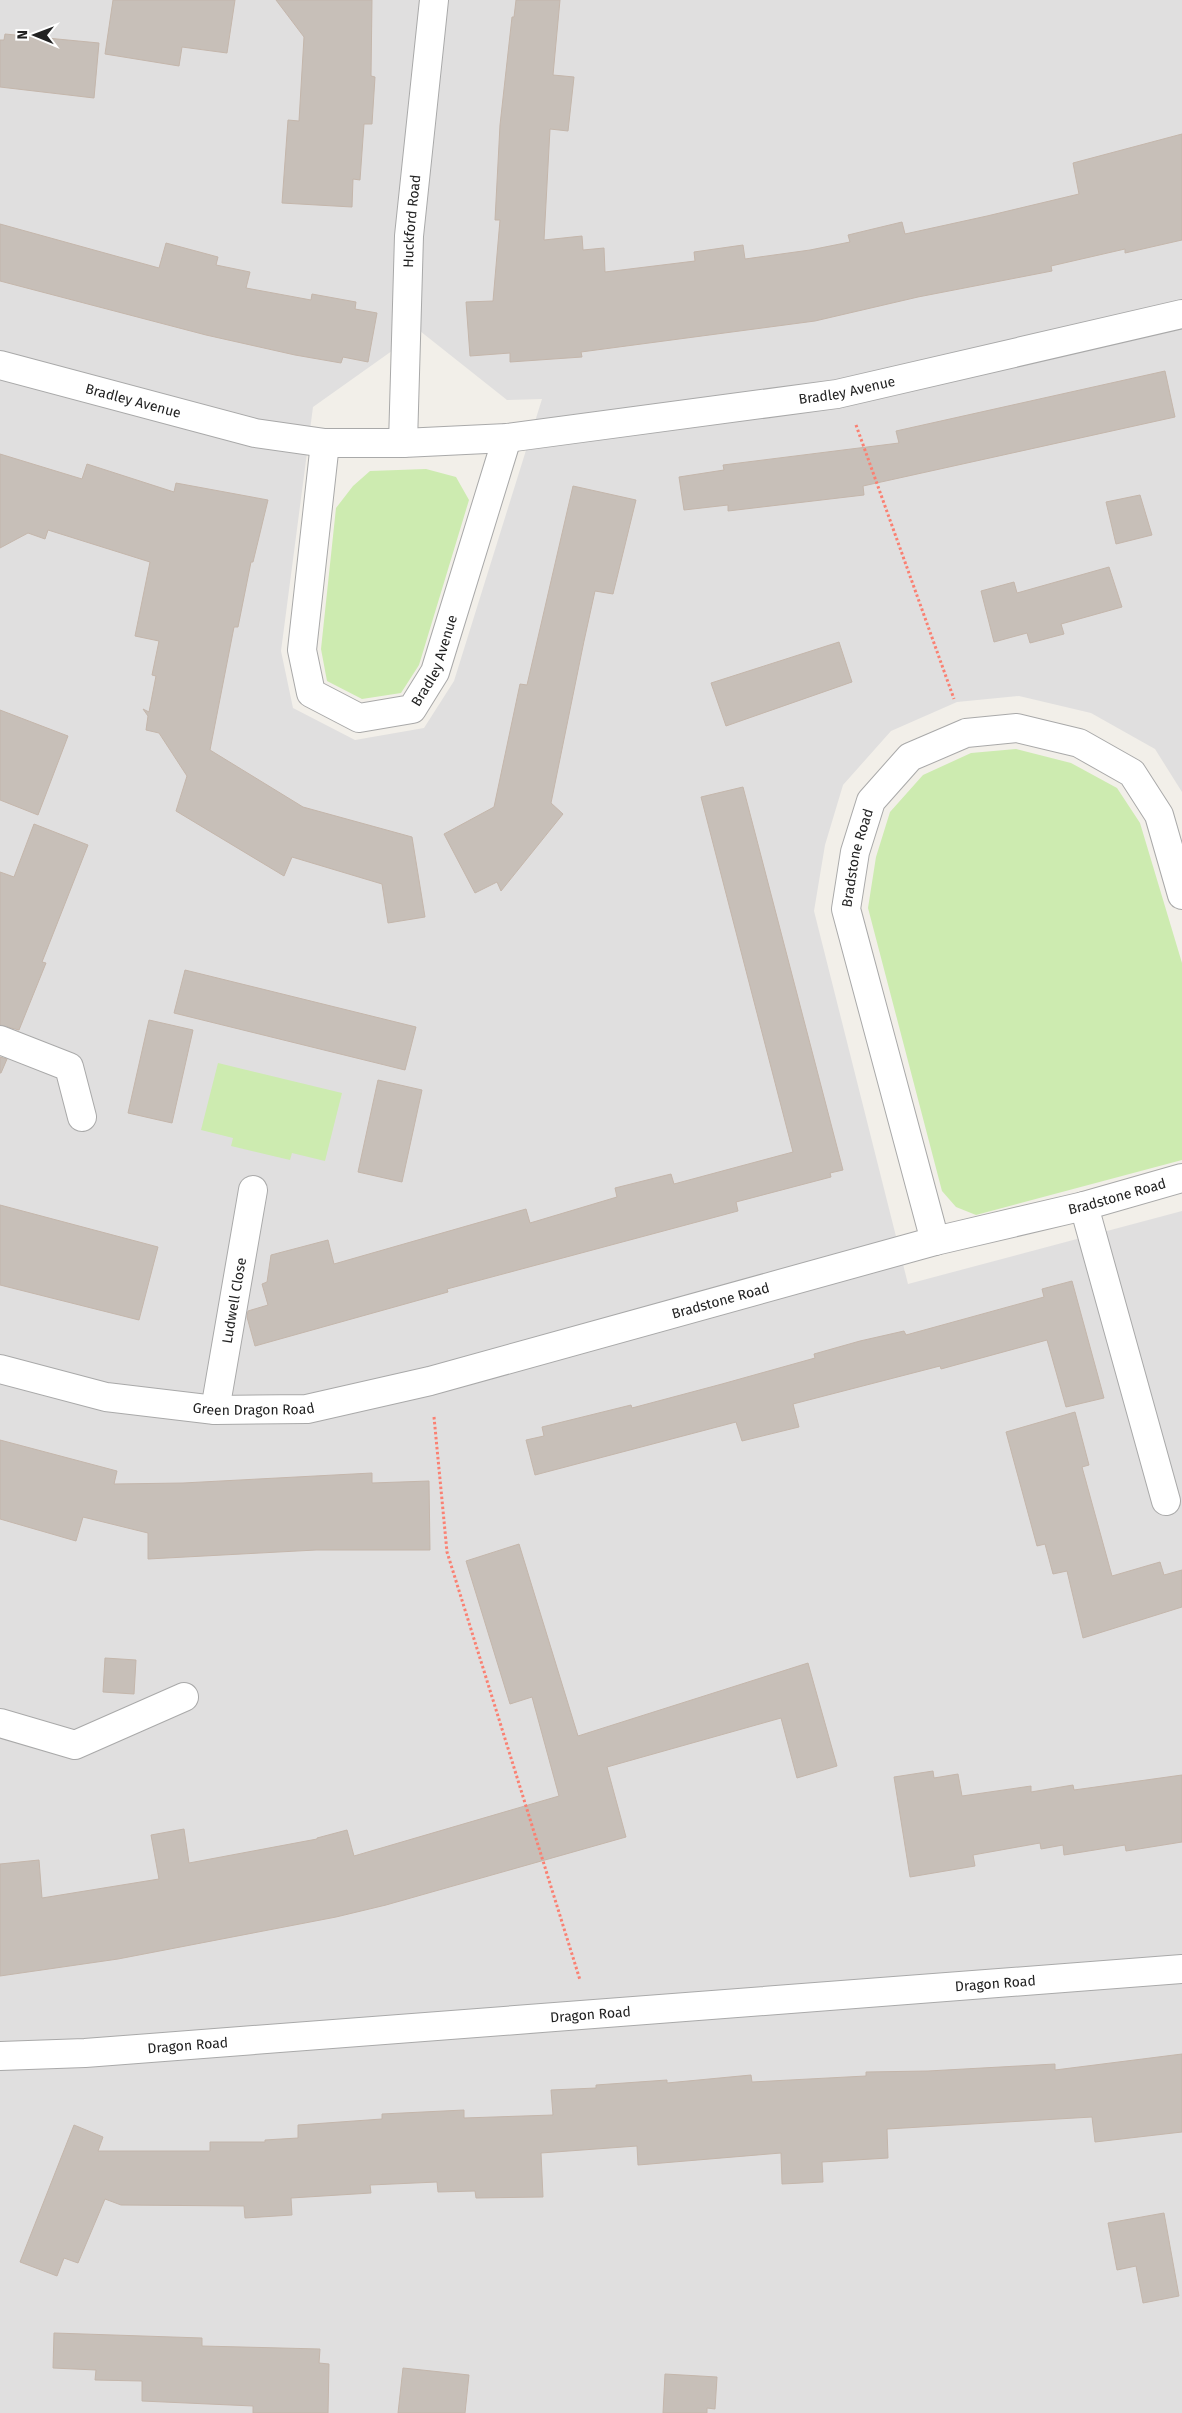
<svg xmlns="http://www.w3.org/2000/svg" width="1182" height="2413" viewBox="0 0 1182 2413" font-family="'Fira Sans',sans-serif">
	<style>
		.residential { fill: #e0dfdf; fill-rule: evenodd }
		.grass { fill: #cdebb0 }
		.building { fill: #c7bfb8; stroke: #c4b6ab }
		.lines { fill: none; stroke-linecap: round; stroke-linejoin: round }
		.minor-casing { stroke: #a9a9a9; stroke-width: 30 }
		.path { stroke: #fa8072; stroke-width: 3; stroke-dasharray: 2.5 2.5; stroke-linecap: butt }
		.minor { stroke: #fff; stroke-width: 28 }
		.labels { text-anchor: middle; stroke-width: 4; stroke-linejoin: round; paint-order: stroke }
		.street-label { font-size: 14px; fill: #222; stroke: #fff }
	</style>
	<rect width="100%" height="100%" fill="#f2efe9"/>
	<!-- residential -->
	<path class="residential" d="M 0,0 L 1182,0 L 1182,792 L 1155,749 L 1091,713 L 1019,696 L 957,702 L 891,731 L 843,785 L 825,845 L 814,911 L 908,1284 L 1182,1211 L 1182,2413 L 0,2413 ZM 420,331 L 507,400 L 542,399 L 454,681 L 424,728 L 355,740 L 293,708 L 281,651 L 313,407 Z"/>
	<!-- grass -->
	<path class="grass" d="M 426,469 L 456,477 L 469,500 L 419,665 L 401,693 L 362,699 L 327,681 L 321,649 L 336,508 L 353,486 L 370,471 Z
		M 1016,749 L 1071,763 L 1117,788 L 1140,823 L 1182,963 L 1182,1160 L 976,1215 L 956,1207 L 942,1191 L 868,908 L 876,857 L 890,812 L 923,775 L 971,753 Z
		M 218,1063 L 342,1093 L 325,1161 L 292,1153 L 290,1160 L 231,1146 L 233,1138 L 201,1130 Z"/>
	<!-- building -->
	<path class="building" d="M 113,0 L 235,0 L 227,53 L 182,47 L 179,66 L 105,54 Z
		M 276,0 L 372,0 L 371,76 L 375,77 L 372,124 L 364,124 L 360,180 L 353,179 L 352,207 L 282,203 L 288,120 L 299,121 L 304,37 Z
		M 516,0 L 560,0 L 553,75 L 574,77 L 568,131 L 550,129 L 544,240 L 582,236 L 583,250 L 604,248 L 605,272 L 695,261 L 694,252 L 743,245 L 745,259 L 810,250 L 850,242 L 848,235 L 902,222 L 905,234 L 987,216 L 1079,194 L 1073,163 L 1182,134 L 1182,240 L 1125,253 L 1125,249 L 1051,266 L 1052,271 L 918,297 L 815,321 L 581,352 L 582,357 L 510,362 L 510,353 L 470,356 L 466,302 L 493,301 L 500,220 L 495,220 L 500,125 L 512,17 L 514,17 Z
		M 5,34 L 99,43 L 94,98 L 0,87 L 0,40 L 4,40 Z
		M 0,224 L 159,268 L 166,243 L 218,257 L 216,265 L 250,272 L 246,288 L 311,300 L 312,294 L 356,302 L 355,309 L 377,313 L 368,362 L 343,357 L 341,363 L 295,355 L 206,335 L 0,281 Z
		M 1165,371 L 1175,417 L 863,486 L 864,495 L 728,511 L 728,505 L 684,510 L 679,477 L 724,470 L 723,465 L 899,443 L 896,431 Z
		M 0,454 L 82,479 L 87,464 L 174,492 L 176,483 L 268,500 L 253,562 L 251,562 L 238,627 L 234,627 L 210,750 L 303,807 L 412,837 L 425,917 L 388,923 L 382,884 L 292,857 L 284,876 L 176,811 L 187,776 L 159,733 L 146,730 L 148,716 L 143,709 L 149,712 L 156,676 L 152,675 L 159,641 L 135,636 L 150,562 L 48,530 L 45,539 L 28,533 L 0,548 Z
		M 573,486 L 636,500 L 613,594 L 595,591 L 584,641 L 551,803 L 563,814 L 501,891 L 497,882 L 475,893 L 444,834 L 494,807 L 520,684 L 527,685 Z
		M 1140,495 L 1152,535 L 1116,544 L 1106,502 Z
		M 1109,567 L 1122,607 L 1061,624 L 1064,634 L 1030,643 L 1027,633 L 994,642 L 981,591 L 1014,582 L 1017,593 Z
		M 839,642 L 852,682 L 726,726 L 711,683 Z
		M 0,710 L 68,736 L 38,815 L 0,800 Z
		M 743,787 L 843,1170 L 830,1173 L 831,1177 L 736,1202 L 738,1211 L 447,1289 L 448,1292 L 255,1346 L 247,1317 L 248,1311 L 268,1305 L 262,1284 L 267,1282 L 271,1255 L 328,1240 L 334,1264 L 526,1209 L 530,1223 L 617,1197 L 615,1188 L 671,1174 L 674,1184 L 793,1152 L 701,797 Z
		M 34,824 L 88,845 L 42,962 L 46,963 L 19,1030 L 0,1025 L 0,872 L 14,877 Z
		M 185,970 L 416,1027 L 405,1070 L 174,1013 Z
		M 149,1020 L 193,1030 L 172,1123 L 128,1113 Z
		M 0,1057 L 7,1059 L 1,1073 L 0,1073 Z
		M 378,1080 L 422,1090 L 402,1182 L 358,1172 Z
		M 0,1205 L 158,1247 L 139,1320 L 0,1285 Z
		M 1072,1281 L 1104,1398 L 1066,1407 L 1047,1340 L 941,1369 L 940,1366 L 793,1404 L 799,1427 L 742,1441 L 736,1422 L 535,1475 L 526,1440 L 544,1436 L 542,1427 L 631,1405 L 632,1408 L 722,1384 L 815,1358 L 814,1354 L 860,1341 L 904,1331 L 906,1335 L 1044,1297 L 1042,1289 Z
		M 1075,1412 L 1089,1465 L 1082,1467 L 1112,1576 L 1160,1562 L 1164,1575 L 1182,1570 L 1182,1607 L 1083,1638 L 1067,1571 L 1053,1574 L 1045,1544 L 1037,1546 L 1006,1432 Z
		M 0,1440 L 117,1471 L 114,1484 L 183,1483 L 372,1473 L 372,1483 L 429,1481 L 430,1550 L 316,1550 L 148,1559 L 148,1533 L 83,1517 L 76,1541 L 0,1519 Z
		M 519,1544 L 578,1736 L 808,1663 L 837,1766 L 797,1778 L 781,1718 L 607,1767 L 626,1837 L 386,1905 L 336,1917 L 118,1959 L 0,1976 L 0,1864 L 39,1860 L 42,1898 L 159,1879 L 151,1835 L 184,1829 L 189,1863 L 317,1839 L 317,1838 L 347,1830 L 354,1856 L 559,1796 L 532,1697 L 510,1704 L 466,1561 Z
		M 105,1658 L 136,1660 L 134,1694 L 103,1692 Z
		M 933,1771 L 934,1778 L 958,1774 L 962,1796 L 1031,1786 L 1031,1792 L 1073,1785 L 1074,1790 L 1182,1775 L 1182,1842 L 1126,1851 L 1125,1845 L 1064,1855 L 1063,1845 L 1041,1849 L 1040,1843 L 973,1855 L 975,1866 L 910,1877 L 894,1777 Z
		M 1182,2054 L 1182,2132 L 1095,2142 L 1092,2117 L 887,2129 L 888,2158 L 822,2162 L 823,2182 L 782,2184 L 781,2153 L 638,2165 L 637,2146 L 541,2153 L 543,2197 L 476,2198 L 475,2191 L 438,2192 L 437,2182 L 370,2185 L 371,2193 L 291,2198 L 292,2215 L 245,2218 L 244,2206 L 121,2205 L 105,2199 L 78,2263 L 64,2258 L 57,2276 L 20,2262 L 74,2125 L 103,2137 L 98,2151 L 210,2151 L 210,2142 L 265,2142 L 265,2140 L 298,2138 L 298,2125 L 382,2119 L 382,2114 L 464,2110 L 464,2118 L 553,2115 L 551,2090 L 596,2088 L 596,2085 L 667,2080 L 667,2083 L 751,2075 L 752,2082 L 866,2076 L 866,2072 L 928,2071 L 1055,2064 L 1055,2070 Z
		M 1164,2213 L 1179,2296 L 1143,2303 L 1136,2266 L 1117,2270 L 1108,2223 Z
		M 54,2333 L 202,2338 L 202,2346 L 320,2349 L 319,2363 L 329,2364 L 328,2413 L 253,2413 L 253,2406 L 142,2401 L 142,2381 L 95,2380 L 96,2370 L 53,2368 Z
		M 403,2368 L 469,2375 L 465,2413 L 398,2413 Z
		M 665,2374 L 717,2377 L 715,2409 L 707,2408 L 707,2413 L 663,2413 Z"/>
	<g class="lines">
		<defs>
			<g id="minor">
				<path id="s1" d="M 0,365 L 255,433 L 325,443 L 403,443 L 507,438 L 837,394 L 1182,314"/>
				<path id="s2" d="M 325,443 L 302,650 L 311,693 L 359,718 L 412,709 L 435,672 L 507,438"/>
				<path id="s3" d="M 403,443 L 409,236 L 434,0"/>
				<path d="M 0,1040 L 69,1067 L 82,1117"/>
				<path d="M 1084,1206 L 1166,1501"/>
				<path id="s4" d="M 935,1241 L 846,909 L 855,852 L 871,801 L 910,757 L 966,733 L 1017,728 L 1079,743 L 1132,773 L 1159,815 L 1182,895"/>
				<path id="s5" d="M 0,1369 L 106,1397 L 215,1410 L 307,1409 L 430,1381 L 935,1241 L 1084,1206 L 1182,1178"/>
				<path id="s6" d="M 215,1410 L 253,1190"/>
				<path d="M 0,1723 L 75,1745 L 184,1697"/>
				<path id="s7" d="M 0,2056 L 85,2053 L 1182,1969"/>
			</g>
		</defs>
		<!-- minor casing -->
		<use href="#minor" class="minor-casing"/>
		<!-- path -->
		<path class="path" d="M 856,425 L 954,699
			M 434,1417 L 447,1552 L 580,1980"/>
		<!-- minor -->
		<use href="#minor" class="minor"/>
	</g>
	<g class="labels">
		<!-- street labels -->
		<g class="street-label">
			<text dy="5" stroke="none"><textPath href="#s3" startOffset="222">Huckford Road</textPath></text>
			<text dy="5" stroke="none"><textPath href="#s1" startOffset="860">Bradley Avenue</textPath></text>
			<text dy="5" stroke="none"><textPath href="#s1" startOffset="138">Bradley Avenue</textPath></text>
			<text dy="5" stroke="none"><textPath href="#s2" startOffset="414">Bradley Avenue</textPath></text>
			<text dy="5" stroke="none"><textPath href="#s4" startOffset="396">Bradstone Road</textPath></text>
			<text dy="5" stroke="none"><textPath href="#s5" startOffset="1149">Bradstone Road</textPath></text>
			<text dy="5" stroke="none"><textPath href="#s6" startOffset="111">Ludwell Close</textPath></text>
			<text dy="5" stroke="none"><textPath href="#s5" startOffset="739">Bradstone Road</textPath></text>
			<text dy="5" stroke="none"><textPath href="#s5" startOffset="258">Green Dragon Road</textPath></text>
			<text dy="5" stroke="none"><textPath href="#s7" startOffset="998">Dragon Road</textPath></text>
			<text dy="5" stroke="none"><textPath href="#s7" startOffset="592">Dragon Road</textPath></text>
			<text dy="5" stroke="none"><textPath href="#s7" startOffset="188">Dragon Road</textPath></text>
		</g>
	</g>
	<!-- north arrow -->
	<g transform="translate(35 35) rotate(271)" stroke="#ffffff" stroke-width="4" paint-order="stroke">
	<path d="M0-4L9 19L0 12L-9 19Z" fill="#222222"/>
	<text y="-8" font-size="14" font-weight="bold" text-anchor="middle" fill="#222222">N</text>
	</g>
</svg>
